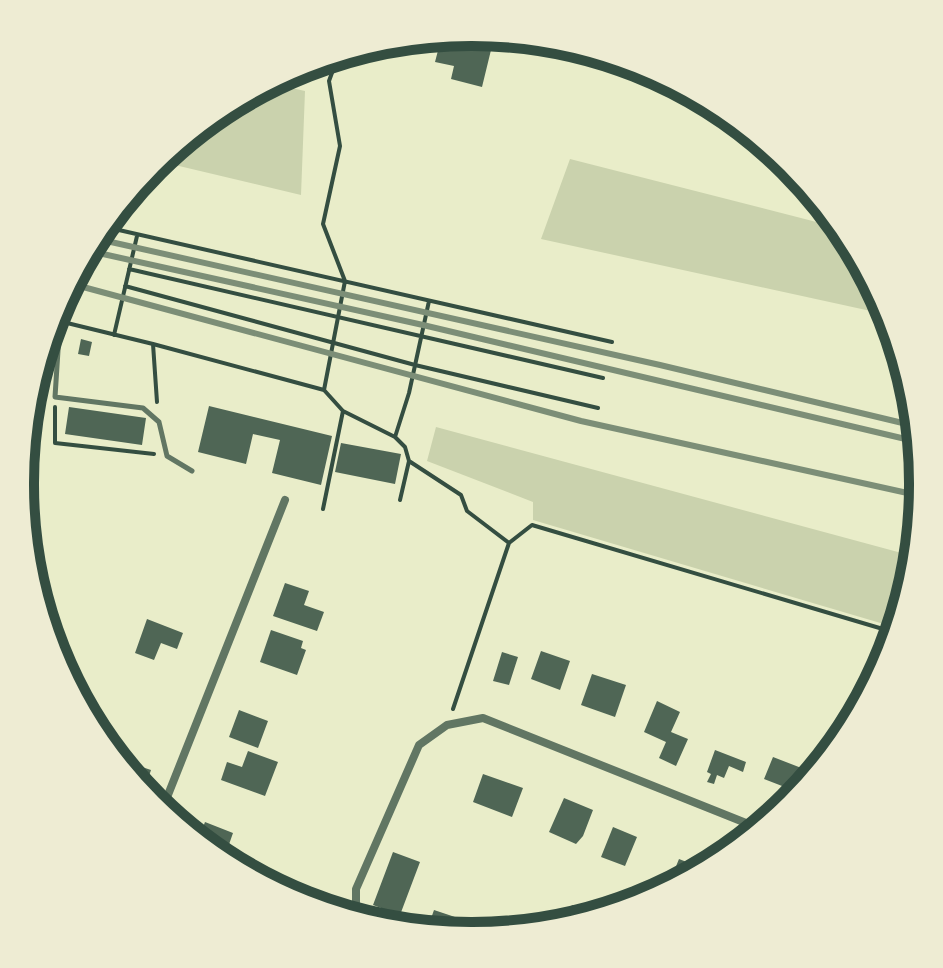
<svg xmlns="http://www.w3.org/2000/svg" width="943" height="968" viewBox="0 0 943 968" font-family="'IBM Plex Sans',sans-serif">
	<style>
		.green { fill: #cad2ad }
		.building { fill: #4f6655 }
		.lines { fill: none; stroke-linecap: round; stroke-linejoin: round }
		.path { stroke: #344e41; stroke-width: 4 }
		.service { stroke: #617663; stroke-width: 5 }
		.minor { stroke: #617663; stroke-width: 8 }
		.rail { stroke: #7c8e77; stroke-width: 6 }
		.rim { fill: none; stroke: #344e41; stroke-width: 10 }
	</style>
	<rect width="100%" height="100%" fill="#e9edc9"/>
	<!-- green -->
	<path class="green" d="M 273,84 L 305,91 L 301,195 L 158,161 Z
		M 570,159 L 832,226 L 889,315 L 541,239 Z
		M 436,427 L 909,555 L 894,627 L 533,520 L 533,502 L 427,461 Z"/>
	<!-- building -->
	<path class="building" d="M 444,38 L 491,50 L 482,87 L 451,79 L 454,66 L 435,62 L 441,39 Z
		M 81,339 L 92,342 L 89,356 L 78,354 Z
		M 209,406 L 332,436 L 321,485 L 272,473 L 280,440 L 253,434 L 246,464 L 198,452 Z
		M 69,407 L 146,418 L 142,445 L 65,434 Z
		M 341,443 L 401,454 L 395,484 L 335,472 Z
		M 285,583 L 309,591 L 304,605 L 324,612 L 317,631 L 273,616 Z
		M 147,619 L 183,633 L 177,649 L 161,643 L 154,660 L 135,653 Z
		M 271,630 L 303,641 L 301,648 L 306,650 L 297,675 L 260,662 Z
		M 541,651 L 570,661 L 560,690 L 531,679 Z
		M 502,652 L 518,657 L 509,685 L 493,681 Z
		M 592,674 L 626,685 L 615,717 L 581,705 Z
		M 657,701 L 680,712 L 671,732 L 688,739 L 676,766 L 659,758 L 666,742 L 644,732 Z
		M 239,710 L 268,721 L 258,748 L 229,737 Z
		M 715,750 L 746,762 L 743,772 L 729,766 L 724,778 L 717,775 L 714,784 L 707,782 L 711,774 L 707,772 Z
		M 248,751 L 278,762 L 265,796 L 221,780 L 227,762 L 242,767 Z
		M 773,757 L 804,769 L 795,791 L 764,779 Z
		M 124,761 L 151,770 L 144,791 Z
		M 483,774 L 523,788 L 512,817 L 473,802 Z
		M 564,798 L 593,810 L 583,836 L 576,844 L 549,832 Z
		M 205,822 L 233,833 L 226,853 L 200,835 Z
		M 613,827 L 637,837 L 625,866 L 601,857 Z
		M 393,852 L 420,862 L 400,915 L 373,905 Z
		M 679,859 L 697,866 L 672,882 L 670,881 Z
		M 572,905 L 587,912 L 566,917 Z
		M 434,910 L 479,925 L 476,935 L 428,927 Z"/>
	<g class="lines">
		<!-- path -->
		<path class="path" d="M 110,228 L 612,342
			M 129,269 L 603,378
			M 125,286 L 415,365 L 598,408
			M 63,322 L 153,344 L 157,402
			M 114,335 L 137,236
			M 153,344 L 324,390 L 343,411 L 323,509
			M 324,390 L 345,281 L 323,224 L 340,146 L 329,81 L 337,59
			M 55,407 L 55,443 L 154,454
			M 343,411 L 395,437 L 405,447 L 409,461 L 461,495 L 467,511 L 509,543 L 453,709
			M 395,437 L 409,393 L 429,301
			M 400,500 L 409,461
			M 509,543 L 532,525 L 893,632"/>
		<!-- service -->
		<path class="service" d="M 50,333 L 59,335 L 55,397 L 143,408 L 159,422 L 167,456 L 192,471"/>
		<!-- minor -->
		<path class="minor" d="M 162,810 L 285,500
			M 356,913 L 356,889 L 419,745 L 447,725 L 483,718 L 756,827"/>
		<!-- rail -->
		<path class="rail" d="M 102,240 L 660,365 L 911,425
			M 94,252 L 423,325 L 914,441
			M 72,284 L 581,421 L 921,496"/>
	</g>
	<!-- crop -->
	<path d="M0 0H943V968H0ZM471 46H472A437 437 0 0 1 909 483V485A437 437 0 0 1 472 922H471A437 437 0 0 1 34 485V483A437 437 0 0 1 471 46Z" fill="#eeecd3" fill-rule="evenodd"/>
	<path class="rim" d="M471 46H472A437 437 0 0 1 909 483V485A437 437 0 0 1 472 922H471A437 437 0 0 1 34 485V483A437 437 0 0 1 471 46Z"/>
</svg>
